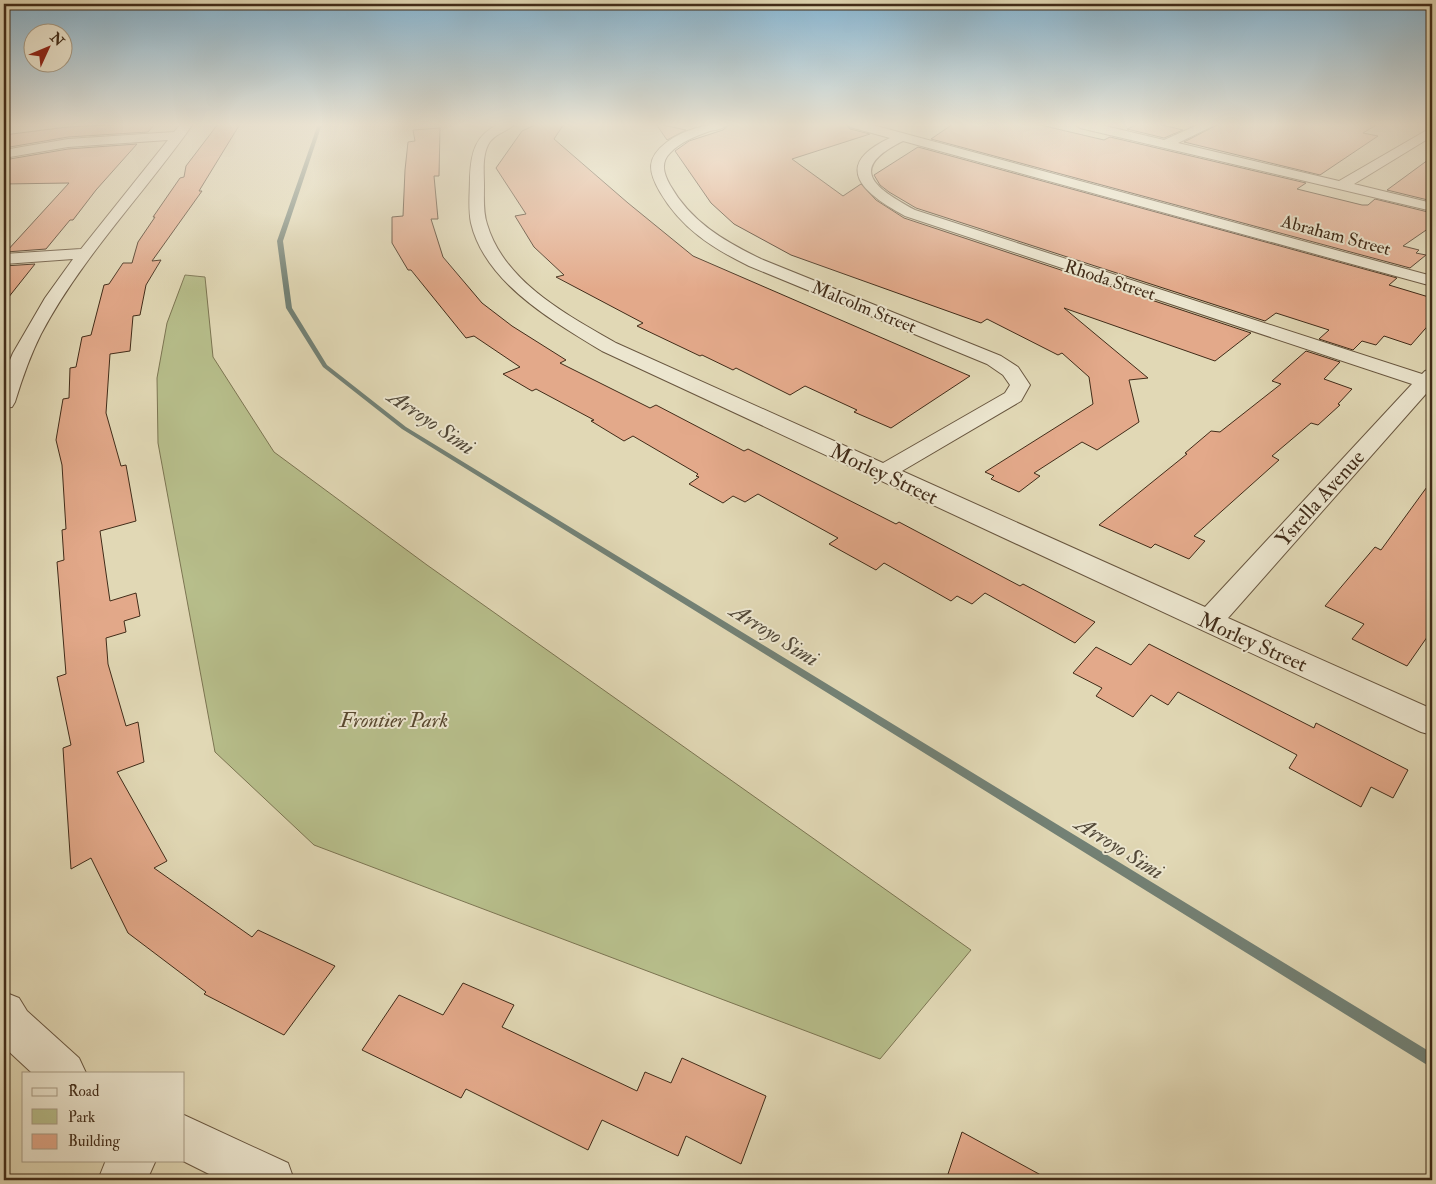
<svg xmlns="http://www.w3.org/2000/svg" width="1436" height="1184" viewBox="0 0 1436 1184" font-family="'IM FELL Double Pica',serif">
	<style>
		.green { fill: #b7be8b; stroke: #7c7552 }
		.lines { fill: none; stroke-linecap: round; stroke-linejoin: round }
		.stream { fill: #738175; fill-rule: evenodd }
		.building { fill: #e3a98a; stroke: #412c19 }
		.minor-casing { stroke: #695740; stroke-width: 2 }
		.minor { fill: #ece6cf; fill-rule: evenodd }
		.labels { text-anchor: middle; stroke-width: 4; stroke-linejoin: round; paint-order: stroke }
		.far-street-label { font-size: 18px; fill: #412c19; stroke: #ece6cf }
		.street-label { font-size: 21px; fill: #412c19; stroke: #ece6cf }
		.park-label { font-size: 21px; font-style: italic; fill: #594930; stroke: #ece6cf }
		.water-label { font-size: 22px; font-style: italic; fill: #524838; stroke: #ece6cf }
	</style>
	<rect width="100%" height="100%" fill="#e1d8b5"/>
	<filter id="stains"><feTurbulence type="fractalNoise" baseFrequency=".004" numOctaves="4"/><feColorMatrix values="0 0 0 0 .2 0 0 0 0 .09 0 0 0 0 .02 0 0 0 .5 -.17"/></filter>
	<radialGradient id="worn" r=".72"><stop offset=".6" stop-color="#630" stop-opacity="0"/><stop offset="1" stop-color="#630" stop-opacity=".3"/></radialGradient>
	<!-- green -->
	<path class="green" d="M 185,275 L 205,277 L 213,357 L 274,452 L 427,565 L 971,950 L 880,1059 L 314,845 L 215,752 L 158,443 L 157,378 L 167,323 Z"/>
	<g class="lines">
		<!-- stream -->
		<path class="stream" d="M 318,124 L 322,124 L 283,241 L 292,308 L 327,365 L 406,427 L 1432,1053 L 1432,1068 L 402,429 L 323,367 L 286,308 L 277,241 Z"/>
	</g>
	<!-- building -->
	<path class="building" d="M 128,124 L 155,124 L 148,132 L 68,137 L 4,148 L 4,135 L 67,127 Z
		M 218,124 L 240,124 L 199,191 L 202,191 L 152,261 L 161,260 L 146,285 L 140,315 L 133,316 L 130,351 L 110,354 L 106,413 L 121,466 L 126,465 L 136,521 L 100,531 L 110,601 L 136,593 L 140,616 L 124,621 L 126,632 L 106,638 L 108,664 L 126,726 L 138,722 L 144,762 L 117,772 L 167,861 L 154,868 L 252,937 L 258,930 L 335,966 L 284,1035 L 204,994 L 206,992 L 128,933 L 91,858 L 71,869 L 63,748 L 71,745 L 57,677 L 66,674 L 57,562 L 64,560 L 62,530 L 66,529 L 62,465 L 56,440 L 63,399 L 69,398 L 70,368 L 76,367 L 82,337 L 91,335 L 104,285 L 109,284 L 123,263 L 132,263 L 138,242 L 155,217 L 153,217 L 180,178 L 184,177 L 186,166 Z
		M 537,124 L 564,124 L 554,139 L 628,203 L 693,256 L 970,376 L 891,428 L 854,412 L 857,410 L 805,386 L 790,395 L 736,368 L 733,370 L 702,355 L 700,356 L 637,326 L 643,323 L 556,277 L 564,275 L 534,247 L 515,216 L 526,214 L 496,168 L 522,131 Z
		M 656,124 L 658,124 L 686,130 L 667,140 Z
		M 730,124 L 846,124 L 850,129 L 870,134 L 792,159 L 843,196 L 861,184 L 876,200 L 904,218 L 1251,333 L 1215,361 L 1064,308 L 1148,378 L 1129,380 L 1139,422 L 1097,450 L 1082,442 L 1034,473 L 1040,476 L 1019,492 L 991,479 L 994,476 L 985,472 L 1093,404 L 1089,377 L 1062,353 L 1058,355 L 987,319 L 981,323 L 791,255 L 734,224 L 711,203 L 675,151 L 689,141 L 723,130 Z
		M 953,124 L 1036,124 L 1104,140 L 1110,137 L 1306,183 L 1297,189 L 1362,205 L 1368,205 L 1375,199 L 1432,213 L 1432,226 L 1403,246 L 1419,250 L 1416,253 L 1426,255 L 1410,268 L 931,139 Z
		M 1139,124 L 1158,124 L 1183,130 L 1164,138 L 1127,129 Z
		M 1219,124 L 1378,124 L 1363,133 L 1378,136 L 1320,175 L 1184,142 Z
		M 440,128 L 439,176 L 434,176 L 438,219 L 431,219 L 443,257 L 482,303 L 512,326 L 566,360 L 560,363 L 650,408 L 656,405 L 744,451 L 748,449 L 896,524 L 899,522 L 1020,586 L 1023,584 L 1095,622 L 1075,643 L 985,593 L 972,604 L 957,596 L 951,601 L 884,563 L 876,570 L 829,544 L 838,538 L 758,494 L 745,502 L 733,496 L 723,503 L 689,484 L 699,477 L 696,476 L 698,474 L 633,436 L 624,441 L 591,421 L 594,420 L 536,389 L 532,391 L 503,374 L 520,367 L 474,336 L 466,338 L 411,270 L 408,270 L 392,243 L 392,217 L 403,216 L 405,170 L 408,142 L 415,141 L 413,130 Z
		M 137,144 L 96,190 L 73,220 L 70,220 L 46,249 L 6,252 L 69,183 L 4,184 L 4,160 L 68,149 Z
		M 918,147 L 1397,278 L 1389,285 L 1432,298 L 1432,321 L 1411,345 L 1384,336 L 1376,345 L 1362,341 L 1353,350 L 1319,339 L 1329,330 L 1276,313 L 1265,321 L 916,208 L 889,192 L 880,185 L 874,175 Z
		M 1432,157 L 1432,201 L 1387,190 Z
		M 35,264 L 4,303 L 4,266 Z
		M 1306,351 L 1340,362 L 1324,379 L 1352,389 L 1338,404 L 1340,405 L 1318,425 L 1311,423 L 1272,456 L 1279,460 L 1194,536 L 1205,541 L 1189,559 L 1155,544 L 1151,548 L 1099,525 L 1187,454 L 1185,453 L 1211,431 L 1220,432 L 1281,384 L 1272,381 Z
		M 1432,480 L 1432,630 L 1407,666 L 1352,639 L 1364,624 L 1325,606 L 1375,547 L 1381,550 Z
		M 1149,644 L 1314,728 L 1316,723 L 1408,770 L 1393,798 L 1371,787 L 1361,807 L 1289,768 L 1297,755 L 1178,692 L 1168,705 L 1151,695 L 1133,717 L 1096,696 L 1102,688 L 1073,673 L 1096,647 L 1131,665 Z
		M 463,983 L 514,1005 L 502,1027 L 637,1091 L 645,1072 L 671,1083 L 682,1058 L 766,1096 L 741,1164 L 686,1136 L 678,1156 L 602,1120 L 588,1150 L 466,1089 L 461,1098 L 362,1050 L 399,995 L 443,1015 Z
		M 962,1132 L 1050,1180 L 946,1180 Z"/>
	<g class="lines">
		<defs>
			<path id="minor" d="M 181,124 L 193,124 C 143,195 81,258 41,334 C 30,356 22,379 15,402 L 12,407 L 4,408 L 4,374 L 13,353 L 45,298 L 73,259 L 4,264 L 4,254 L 81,249 L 168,140 L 68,147 L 4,158 L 4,150 L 68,139 L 174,132 Z
				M 499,124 L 515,124 C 507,132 493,134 488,145 C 482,157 484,173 484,186 C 484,199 483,212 487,224 C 504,282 567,315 616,343 L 883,463 L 1005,393 L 1010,385 L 1003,375 L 987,364 L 749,266 C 712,248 681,228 660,192 C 648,171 646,158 667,142 C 685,129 706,124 728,124 C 724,129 716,130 710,131 C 696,136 680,142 670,153 C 660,163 664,174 670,185 C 691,222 724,241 761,259 L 1001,356 L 1018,367 L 1030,385 L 1021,401 L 902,471 L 1205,607 L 1412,384 L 905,216 C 864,194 830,166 890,138 L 850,127 L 848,124 L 869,124 L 1432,276 L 1432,286 L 903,141 C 846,169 875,188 915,210 L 1422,374 L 1425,371 L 1432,369 L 1432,387 L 1228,618 L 1432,709 L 1432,735 L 1421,732 L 602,351 C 554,322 485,283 471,223 C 468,208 470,193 470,177 C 471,153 475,135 499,124 Z
				M 1074,124 L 1097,124 L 1164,140 L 1200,124 L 1217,124 L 1178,143 L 1339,181 L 1427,130 L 1431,131 L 1431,137 L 1354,184 L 1432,203 L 1432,211 L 1080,128 Z
				M 4,992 L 19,998 L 27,1011 L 79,1058 L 86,1073 L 32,1073 L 4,1047 Z
				M 184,1115 L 288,1163 L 294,1180 L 221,1180 L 181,1160 L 184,1160 Z
				M 106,1160 L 156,1160 L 147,1180 L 98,1180 Z"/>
		</defs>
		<!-- minor casing -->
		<use href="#minor" class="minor-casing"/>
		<!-- minor -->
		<use href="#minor" class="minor"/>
	</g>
	<!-- sky -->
	<linearGradient id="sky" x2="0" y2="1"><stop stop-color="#87b6d3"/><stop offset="0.43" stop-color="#f2edde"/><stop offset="1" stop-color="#f2edde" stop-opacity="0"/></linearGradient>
	<rect width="1436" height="290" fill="url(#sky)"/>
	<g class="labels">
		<!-- far-street labels -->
		<g class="far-street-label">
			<text transform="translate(1336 235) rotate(15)" y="6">Abraham Street</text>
			<text transform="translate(1110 280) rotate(18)" y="6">Rhoda Street</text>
			<text transform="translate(864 307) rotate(22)" y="6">Malcolm Street</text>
		</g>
		<!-- street labels -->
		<g class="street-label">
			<text transform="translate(884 474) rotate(25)" y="7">Morley Street</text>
			<text transform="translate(1320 498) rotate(-48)" y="7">Ysrella Avenue</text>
			<text transform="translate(1253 642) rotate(24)" y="7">Morley Street</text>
		</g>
		<!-- park labels -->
		<g class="park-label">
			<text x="394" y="727">Frontier Park</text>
		</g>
		<!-- water labels -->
		<g class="water-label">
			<text transform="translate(432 421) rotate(34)" y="8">Arroyo Simi</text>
			<text transform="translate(775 634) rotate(32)" y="8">Arroyo Simi</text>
			<text transform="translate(1120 847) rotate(32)" y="8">Arroyo Simi</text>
		</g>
	</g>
	<!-- margin -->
	<rect width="1436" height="1184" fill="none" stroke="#e1d8b5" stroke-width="20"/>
	<rect x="5" y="5" width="1426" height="1174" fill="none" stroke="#412c19" stroke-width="2.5"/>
	<rect x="10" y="10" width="1416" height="1164" fill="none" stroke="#412c19"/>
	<!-- legend -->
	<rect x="22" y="1072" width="162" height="90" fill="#ece6cf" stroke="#a89c86"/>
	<rect x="32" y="1088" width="25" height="8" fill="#ece6cf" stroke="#a89c86"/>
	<text x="68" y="1096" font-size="15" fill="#412c19">Road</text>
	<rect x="32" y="1109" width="25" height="15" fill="#b7be8b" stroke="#a89c86"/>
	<text x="68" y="1122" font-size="15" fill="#412c19">Park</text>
	<rect x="32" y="1134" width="25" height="15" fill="#e3a98a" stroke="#a89c86"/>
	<text x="68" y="1146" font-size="15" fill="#412c19">Building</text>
	<!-- north arrow -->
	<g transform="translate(48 48) rotate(46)"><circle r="24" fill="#ece6cf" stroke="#a89c86"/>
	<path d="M0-4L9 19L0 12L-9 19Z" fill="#8f2418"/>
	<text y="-8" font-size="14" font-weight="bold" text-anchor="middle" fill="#412c19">N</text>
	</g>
	<rect width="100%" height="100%" filter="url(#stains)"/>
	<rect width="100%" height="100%" fill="url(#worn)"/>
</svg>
